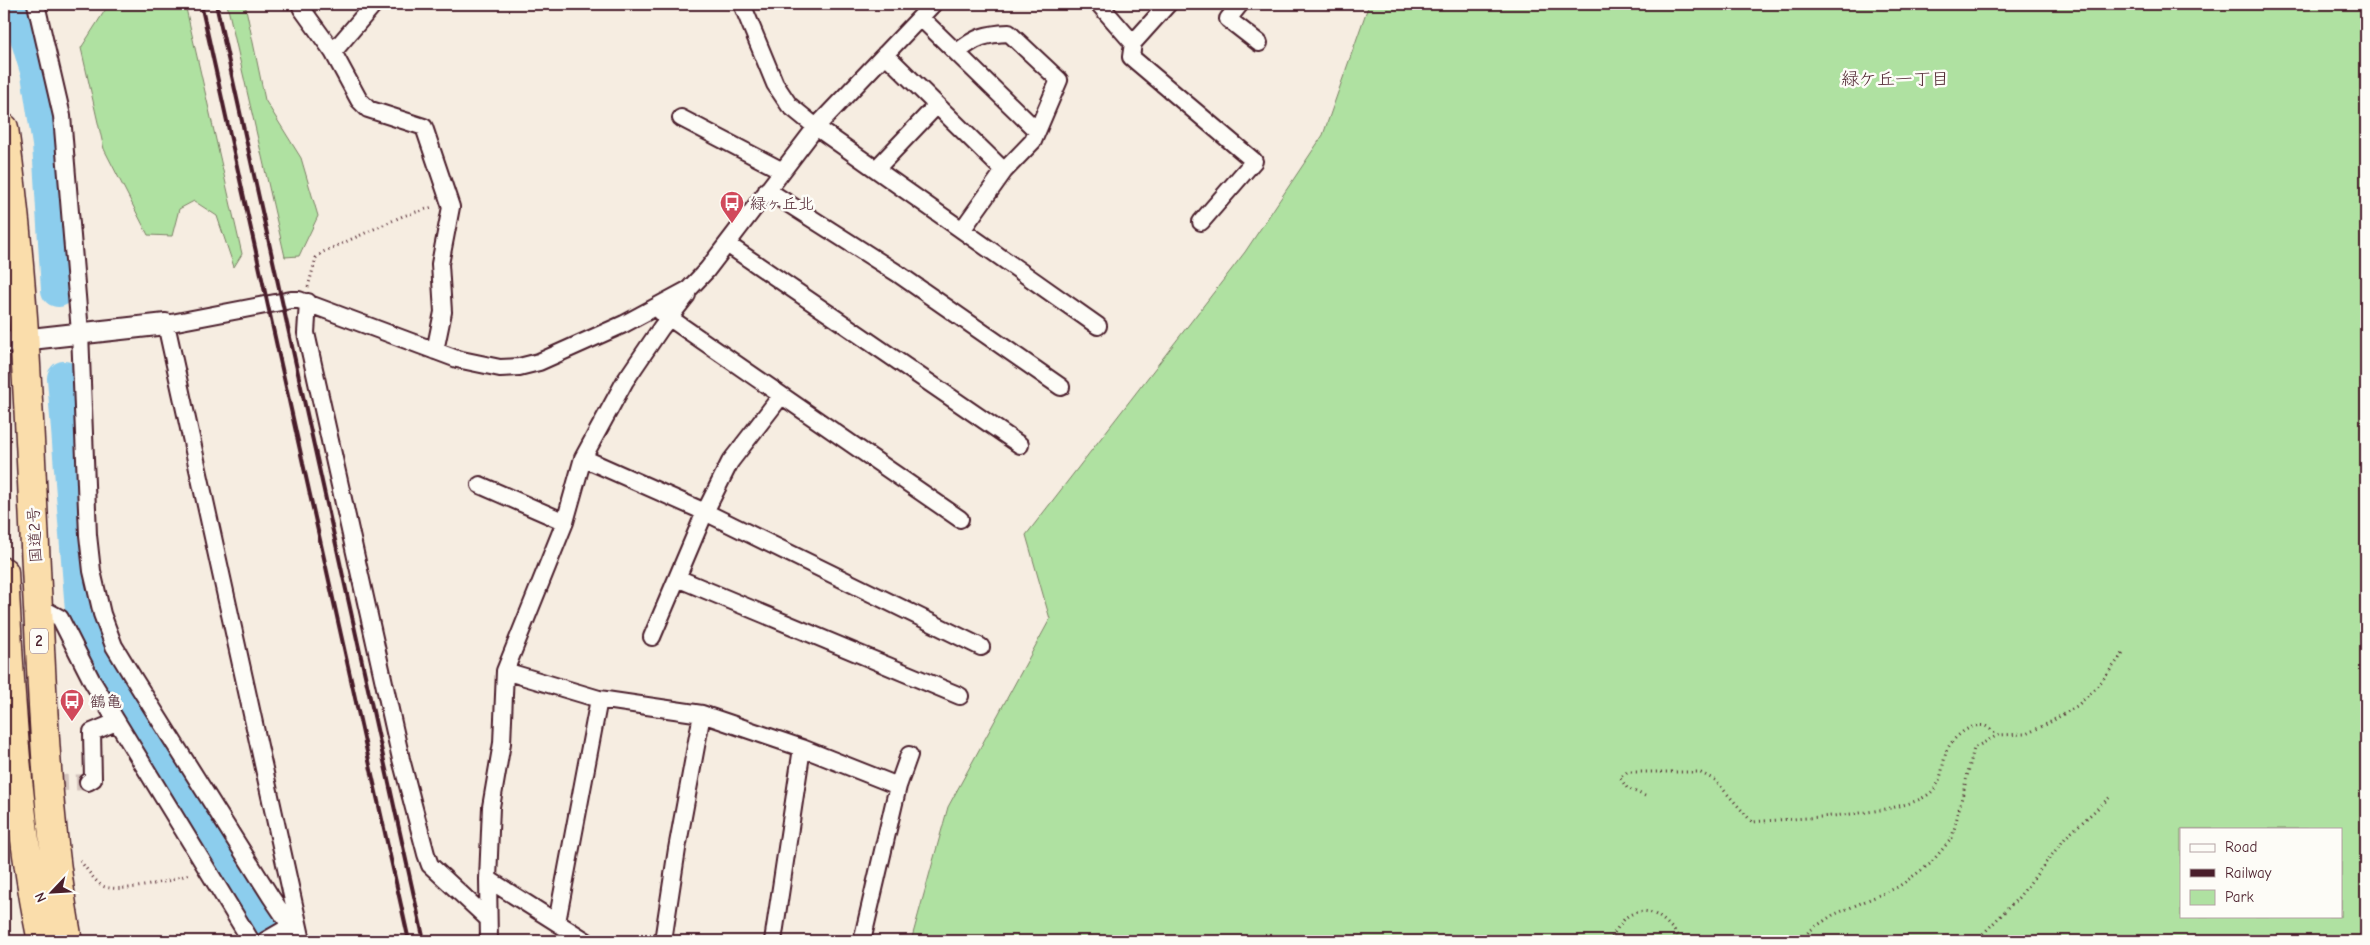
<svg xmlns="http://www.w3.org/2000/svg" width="2370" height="945" viewBox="0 0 2370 945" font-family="'Comic Neue','Klee One',sans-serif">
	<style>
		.green { fill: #afe1a1; stroke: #7c8066; fill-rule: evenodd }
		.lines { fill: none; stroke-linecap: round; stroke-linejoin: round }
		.river { stroke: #8ccded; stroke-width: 34 }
		.minor-tunnel { stroke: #d4c4bd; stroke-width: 16; stroke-dasharray: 16 8; stroke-linecap: butt }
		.minor-casing { stroke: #4a1f2b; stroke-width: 20 }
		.tertiary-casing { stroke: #4a1f2b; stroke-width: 24 }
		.trunk-casing { stroke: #4a1f2b; stroke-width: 31 }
		.path { stroke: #4a1f2b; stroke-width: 3; stroke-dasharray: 1 4; stroke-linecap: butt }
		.minor { stroke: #fdfcf7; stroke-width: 16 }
		.tertiary { stroke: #fdfcf7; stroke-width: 20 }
		.trunk { stroke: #faddab; stroke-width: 28 }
		.rail { stroke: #4a1f2b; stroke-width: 4 }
		.labels { text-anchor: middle; stroke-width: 5; stroke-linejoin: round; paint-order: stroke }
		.shield { fill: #fdfcf7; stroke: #806168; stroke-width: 1 }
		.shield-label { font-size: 15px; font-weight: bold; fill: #4a1f2b }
		.poi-label { font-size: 16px; fill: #4a1f2b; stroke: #fdfcf7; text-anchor: start }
		.street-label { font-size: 16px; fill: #4a1f2b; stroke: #fdfcf7 }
		.neighbourhood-label { font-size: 18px; fill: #4a1f2b; stroke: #fdfcf7 }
	</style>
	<rect width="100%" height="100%" fill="#f6ede1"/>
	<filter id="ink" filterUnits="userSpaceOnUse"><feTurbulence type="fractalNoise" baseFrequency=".02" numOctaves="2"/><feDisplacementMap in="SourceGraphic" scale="10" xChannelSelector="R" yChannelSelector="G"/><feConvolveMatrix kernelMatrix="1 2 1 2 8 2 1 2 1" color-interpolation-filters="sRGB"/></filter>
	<g filter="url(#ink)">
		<!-- green -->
		<path class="green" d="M 109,4 L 185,4 L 242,254 L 234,267 L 217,216 L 194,201 L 179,209 L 172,236 L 148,235 L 104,149 L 81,48 Z
			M 227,4 L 245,4 L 265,100 L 301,158 L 318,216 L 299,256 L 285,257 Z
			M 1369,4 L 2366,4 L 2366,941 L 911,941 L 948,807 L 1050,619 L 1026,535 L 1245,252 L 1323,135 ZM 2181,829 L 2341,829 L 2341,916 L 2181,916 Z"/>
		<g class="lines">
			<!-- river -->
			<path class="river" d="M 17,4 L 38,74 L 49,144 L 58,290
				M 64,378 L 82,611 L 105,669 L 276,941"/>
			<!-- minor-tunnel -->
			<path class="minor-tunnel" d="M 4,785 L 88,782"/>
			<defs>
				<path id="minor" d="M 36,4 L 62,116 L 80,332 L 88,535 L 92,571 L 102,614 L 114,646 L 134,679 L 271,897 L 298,937
					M 300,4 L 302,9 L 333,52 L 359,100 L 368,109 L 424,127 L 451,207 L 440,264 L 443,312 L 435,351
					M 742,4 L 775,84 L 789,105 L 816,127 L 1098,326
					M 1099,4 L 1133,43 L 1131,57 L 1254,161 L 1201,222
					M 1240,4 L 1228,19 L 1259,43
					M 921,18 L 1037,131
					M 1133,43 L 1168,4
					M 333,52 L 374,4
					M 958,52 C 975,37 986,34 1009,33 L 1059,80 L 1033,141 L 1004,171 L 962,230
					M 885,54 L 1004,171
					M 681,118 L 781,170
					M 876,169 L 936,106
					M 767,190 L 897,273 L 1061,387
					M 727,244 L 1020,445
					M 308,302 L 306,333 L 401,759 L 426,854 L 430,865 L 487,918
					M 661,312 L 960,519
					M 583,458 L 705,512 L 981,647
					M 480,485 L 565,522
					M 677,578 L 960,696
					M 38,606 L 60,618 L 92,681 L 251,941
					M 652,637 L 705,512 L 730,462 L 781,396
					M 505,671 L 599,699 L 702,714 L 802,748 L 898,786 L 862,941
					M 88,782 L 93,779 L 92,732 L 116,722
					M 898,786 L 909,755
					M 488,879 L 586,941
					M 557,922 L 599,699
					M 265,941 L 291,926
					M 302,941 L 166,324 L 291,300 L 299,300 L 457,359 L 500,368 L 519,367 L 539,362 L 624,324 L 689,289 L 707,270 L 816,127 L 933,4
					M 489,941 L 488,879 L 491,807 L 502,743 L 505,671 L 565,522 L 583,458 L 625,381 L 661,328 L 687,295
					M 663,941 L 677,849 L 702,714
					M 773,941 L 802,748"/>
				<path id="tertiary" d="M 4,342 L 166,324"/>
				<path id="trunk" d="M 4,128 C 27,293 30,461 39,627 C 44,733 49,837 68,941
					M 4,572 C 10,694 17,822 42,941"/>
			</defs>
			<!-- minor casing -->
			<use href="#minor" class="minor-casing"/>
			<!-- tertiary casing -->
			<use href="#tertiary" class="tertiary-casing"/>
			<!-- trunk casing -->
			<use href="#trunk" class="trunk-casing"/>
			<!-- path -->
			<path class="path" d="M 308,287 L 316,258 L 323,252 L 403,216 L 433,207
				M 1645,796 L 1627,788 L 1620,778 L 1627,772 L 1699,772 L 1715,780 L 1752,822 C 1792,818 1900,816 1929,794 C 1942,785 1942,766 1946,752 C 1951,739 1970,722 1985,726 C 1989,727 1994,733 1998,735
				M 80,861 C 87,869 93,879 101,885 C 115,895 175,881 191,873
				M 1609,941 C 1614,934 1621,921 1628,916 C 1652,901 1669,925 1683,941
				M 1802,941 L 1809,931 L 1833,915 L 1898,887 L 1930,864 L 1952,838 L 1974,748 L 1998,735 L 2026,734 L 2047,724 L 2077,706 L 2097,687 L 2125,651
				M 1976,941 L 2018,898 L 2066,837 L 2110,797"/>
			<!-- minor -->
			<use href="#minor" class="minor"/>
			<!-- tertiary -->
			<use href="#tertiary" class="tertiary"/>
			<!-- trunk -->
			<use href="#trunk" class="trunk"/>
			<!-- rail -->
			<path class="rail" d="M 201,4 L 409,941
				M 216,4 L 424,941"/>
		</g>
	</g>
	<!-- icons -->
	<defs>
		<symbol id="bus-pin" viewBox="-11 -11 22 30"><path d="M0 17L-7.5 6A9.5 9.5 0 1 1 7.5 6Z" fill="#d1495b" stroke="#fdfcf7"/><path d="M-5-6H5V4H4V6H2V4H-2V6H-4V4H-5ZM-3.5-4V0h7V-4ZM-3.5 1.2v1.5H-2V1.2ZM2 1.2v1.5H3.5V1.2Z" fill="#fff"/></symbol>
	</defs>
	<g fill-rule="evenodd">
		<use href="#bus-pin" x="718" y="189" width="28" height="38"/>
		<use href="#bus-pin" x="58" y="687" width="28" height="38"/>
	</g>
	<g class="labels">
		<!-- shield labels -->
		<rect class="shield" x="30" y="628.5" width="18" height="25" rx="4"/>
		<g class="shield-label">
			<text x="39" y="646">2</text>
		</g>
		<!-- poi labels -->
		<g class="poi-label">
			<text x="750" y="209">緑ヶ丘北</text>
			<text x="90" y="707">鶴亀</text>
		</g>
		<!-- street labels -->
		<g class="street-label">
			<text transform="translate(34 535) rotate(-93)" y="6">国道2号</text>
		</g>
		<!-- neighbourhood labels -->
		<g class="neighbourhood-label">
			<text x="1895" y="85">緑ケ丘一丁目</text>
		</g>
	</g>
	<!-- margin -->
	<rect width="2370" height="945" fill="none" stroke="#fdfcf7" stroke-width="20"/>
	<rect x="10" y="10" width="2350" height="925" fill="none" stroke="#4a1f2b" stroke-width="2" filter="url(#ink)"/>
	<!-- legend -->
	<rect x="2180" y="828" width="162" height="90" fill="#fdfcf7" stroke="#b5a4a5"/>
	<rect x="2190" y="844" width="25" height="8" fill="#fdfcf7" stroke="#b5a4a5"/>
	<text x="2225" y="852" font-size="15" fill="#4a1f2b">Road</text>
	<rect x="2190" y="869" width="25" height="8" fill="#4a1f2b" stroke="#b5a4a5"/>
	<text x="2225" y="878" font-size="15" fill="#4a1f2b">Railway</text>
	<rect x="2190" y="890" width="25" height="15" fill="#afe1a1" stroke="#b5a4a5"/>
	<text x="2225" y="902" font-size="15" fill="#4a1f2b">Park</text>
	<!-- north arrow -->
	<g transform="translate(52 892) rotate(245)" stroke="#fdfcf7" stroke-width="4" paint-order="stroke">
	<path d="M0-4L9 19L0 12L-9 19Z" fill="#4a1f2b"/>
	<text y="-8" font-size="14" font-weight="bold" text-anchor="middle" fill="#4a1f2b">N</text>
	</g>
</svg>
